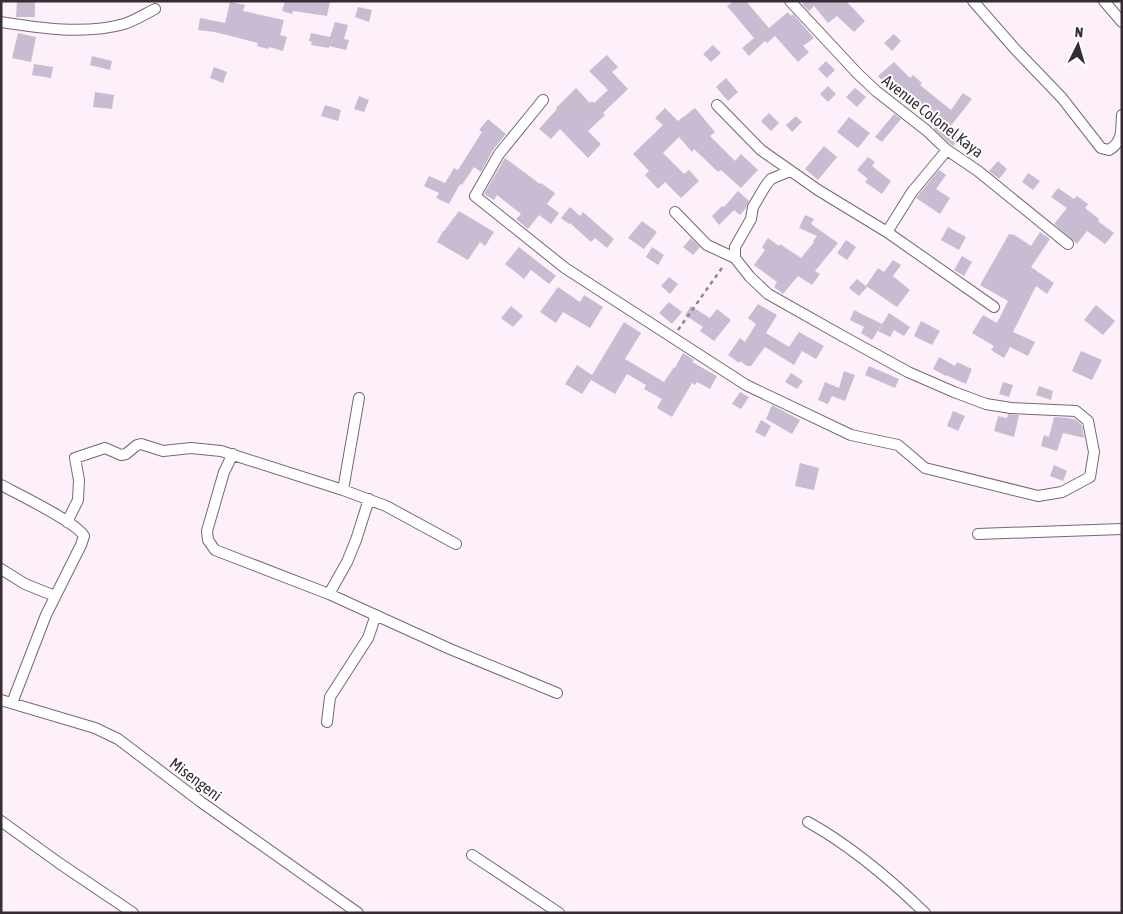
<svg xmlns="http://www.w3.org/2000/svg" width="1123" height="914" viewBox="0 0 1123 914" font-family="'Asap Condensed',sans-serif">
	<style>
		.building { fill: #c7bcd1 }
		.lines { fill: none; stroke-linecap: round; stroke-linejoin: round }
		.street-casing { stroke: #796774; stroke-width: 12 }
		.path { stroke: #90868e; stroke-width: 2.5; stroke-dasharray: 4 4; stroke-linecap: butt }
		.street { stroke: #fff; stroke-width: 10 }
		.labels { text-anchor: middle; stroke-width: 4; stroke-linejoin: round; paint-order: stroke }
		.street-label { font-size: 16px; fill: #352d33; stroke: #fff }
	</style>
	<rect width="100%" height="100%" fill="#fdf0fa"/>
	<!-- building -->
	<path class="building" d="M 17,1 L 35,1 L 35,17 L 16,17 Z
		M 285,1 L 330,1 L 327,16 L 293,11 L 292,14 L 282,11 Z
		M 734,1 L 746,1 L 769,28 L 788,12 L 791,16 L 793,14 L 814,38 L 803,46 L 809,52 L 798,62 L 775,36 L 767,43 L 765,41 L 749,56 L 742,48 L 754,38 L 727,6 Z
		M 804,1 L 846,1 L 865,21 L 854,32 L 837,16 L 828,23 L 814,6 L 809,11 L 802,4 Z
		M 230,2 L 245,5 L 243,11 L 284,20 L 280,35 L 287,37 L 283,51 L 269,47 L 268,49 L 257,46 L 258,43 L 215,32 L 198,30 L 200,18 L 225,23 Z
		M 358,7 L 372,10 L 369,22 L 355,17 Z
		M 335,22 L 348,25 L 344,39 L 349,40 L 346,50 L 329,46 L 329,48 L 311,45 L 312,42 L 309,41 L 311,33 L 330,37 Z
		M 18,33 L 36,37 L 31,62 L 12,58 Z
		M 894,34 L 901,41 L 892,51 L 884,43 Z
		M 713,45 L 721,53 L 711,62 L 703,54 Z
		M 607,55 L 618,67 L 612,72 L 628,89 L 603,113 L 605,115 L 588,131 L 601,144 L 588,158 L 560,129 L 551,139 L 539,129 L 557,109 L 556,108 L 576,88 L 590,103 L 592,101 L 594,103 L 608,90 L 589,71 Z
		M 92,56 L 112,61 L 110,70 L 90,65 Z
		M 826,61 L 835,70 L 827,78 L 818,69 Z
		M 894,62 L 910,78 L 913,75 L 922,83 L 920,85 L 951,110 L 963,93 L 972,99 L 949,128 L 960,139 L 953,146 L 934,129 L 943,120 L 910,96 L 895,82 L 889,87 L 878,76 Z
		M 34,64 L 53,67 L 51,78 L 32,75 Z
		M 214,67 L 227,72 L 223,83 L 210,78 Z
		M 726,78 L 738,92 L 728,101 L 716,87 Z
		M 828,86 L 836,94 L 828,102 L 820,94 Z
		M 855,88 L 866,97 L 857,107 L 846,97 Z
		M 95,92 L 114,95 L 112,109 L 93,107 Z
		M 359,96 L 369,100 L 364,112 L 354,109 Z
		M 325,105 L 341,110 L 338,121 L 321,116 Z
		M 665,108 L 678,121 L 695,108 L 715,132 L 710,136 L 735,161 L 741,154 L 758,170 L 741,188 L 721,170 L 718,172 L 694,149 L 692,152 L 679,137 L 663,153 L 684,174 L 689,170 L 699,181 L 681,198 L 665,182 L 658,189 L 645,175 L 649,171 L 633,154 L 663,125 L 655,118 Z
		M 769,113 L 779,123 L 771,131 L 761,121 Z
		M 894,114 L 901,119 L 882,142 L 875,137 Z
		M 796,116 L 802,122 L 792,132 L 786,125 Z
		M 849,117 L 870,133 L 858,148 L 837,132 Z
		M 488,119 L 506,134 L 493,150 L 481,172 L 474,167 L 462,185 L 460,184 L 449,204 L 436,198 L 439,193 L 424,186 L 429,176 L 445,183 L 454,168 L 458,170 L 482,132 L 479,130 Z
		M 824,146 L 837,157 L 818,180 L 805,169 Z
		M 868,157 L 875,162 L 872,166 L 891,181 L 882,194 L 865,182 L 868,179 L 857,170 Z
		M 505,158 L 540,184 L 541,183 L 555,193 L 547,204 L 559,213 L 551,224 L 539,215 L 528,229 L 516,219 L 521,214 L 497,195 L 494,200 L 484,194 Z
		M 998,161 L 1007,169 L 999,179 L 989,171 Z
		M 939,170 L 946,175 L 936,189 L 950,198 L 940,214 L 916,198 Z
		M 1028,173 L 1040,181 L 1033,190 L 1022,182 Z
		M 1058,188 L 1074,199 L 1077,196 L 1088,204 L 1085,208 L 1099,219 L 1098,221 L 1114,233 L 1105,244 L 1087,231 L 1077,244 L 1054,224 L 1067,208 L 1051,197 Z
		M 738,191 L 749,201 L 746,208 L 740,215 L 734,210 L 719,225 L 712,216 L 722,206 L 724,207 Z
		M 570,207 L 580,216 L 583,212 L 614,239 L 607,248 L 595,238 L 591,242 L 570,223 L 569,224 L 561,218 Z
		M 459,211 L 494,232 L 485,246 L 480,242 L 468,260 L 437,242 L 443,231 L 444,231 Z
		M 805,215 L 814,219 L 811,224 L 838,243 L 815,271 L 820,274 L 812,285 L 798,276 L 783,294 L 774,287 L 777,282 L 754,265 L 765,250 L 762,247 L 768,238 L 779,246 L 780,244 L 801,258 L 814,242 L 813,241 L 817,236 L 799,228 Z
		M 642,221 L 657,232 L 644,249 L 628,238 Z
		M 948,227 L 966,237 L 959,250 L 941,240 Z
		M 1040,232 L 1050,239 L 1031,267 L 1054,283 L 1047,294 L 1036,286 L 1013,332 L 1035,342 L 1028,356 L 1010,347 L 1004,358 L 991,350 L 994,346 L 972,333 L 983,315 L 997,323 L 1008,301 L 980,285 L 1009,234 L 1012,235 L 1013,234 L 1031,246 Z
		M 691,238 L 700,247 L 693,255 L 683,247 Z
		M 846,240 L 856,247 L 847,260 L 837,253 Z
		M 519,247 L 556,276 L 549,284 L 531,270 L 524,279 L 505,264 Z
		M 652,247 L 664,255 L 658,265 L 646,257 Z
		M 962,256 L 972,262 L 964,276 L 954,270 Z
		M 893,260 L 901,265 L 893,276 L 910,290 L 897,307 L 866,286 L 878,268 L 884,272 Z
		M 669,277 L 678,284 L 670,294 L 661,286 Z
		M 857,279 L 867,287 L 859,296 L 849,288 Z
		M 558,287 L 580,302 L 584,295 L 603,307 L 590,328 L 563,312 L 556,323 L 540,312 Z
		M 669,302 L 682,312 L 672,324 L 659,313 Z
		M 758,304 L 777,315 L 766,333 L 789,347 L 799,332 L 824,346 L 816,359 L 802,351 L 794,365 L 765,347 L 751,366 L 747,366 L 740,361 L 739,363 L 728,355 L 740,338 L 745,342 L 756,324 L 748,318 Z
		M 1096,305 L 1115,321 L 1103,335 L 1084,320 Z
		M 511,306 L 523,316 L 513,327 L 501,318 Z
		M 691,306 L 710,318 L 717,309 L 731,320 L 714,341 L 700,331 L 703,327 L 685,315 Z
		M 854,310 L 882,324 L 872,340 L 861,333 L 864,327 L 850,320 Z
		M 889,313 L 910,327 L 904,336 L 894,330 L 890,337 L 878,331 Z
		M 921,321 L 940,331 L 932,345 L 914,336 Z
		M 624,322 L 641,333 L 625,359 L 664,382 L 674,367 L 675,368 L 683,353 L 694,360 L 692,362 L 717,376 L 710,389 L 697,382 L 695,385 L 692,383 L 672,417 L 657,408 L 662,399 L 644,389 L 646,385 L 627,374 L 615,394 L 591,380 L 582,394 L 565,384 L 577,365 L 592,375 Z
		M 1081,351 L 1102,360 L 1092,380 L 1072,371 Z
		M 939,357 L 955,366 L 957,362 L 972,369 L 966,384 L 946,375 L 946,376 L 933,369 Z
		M 869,366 L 899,379 L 895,388 L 865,375 Z
		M 844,371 L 855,375 L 845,401 L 832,396 L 828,404 L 818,400 L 825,382 L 839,388 Z
		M 791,373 L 803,381 L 797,389 L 785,382 Z
		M 1003,382 L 1013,385 L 1009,397 L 999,394 Z
		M 1039,386 L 1053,391 L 1051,400 L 1036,395 Z
		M 740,392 L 749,397 L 741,409 L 732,404 Z
		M 772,405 L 800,420 L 792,434 L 766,419 Z
		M 953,411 L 965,416 L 958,431 L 947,426 Z
		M 1008,414 L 1019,415 L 1014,437 L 994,431 L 998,416 L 1007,418 Z
		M 1054,417 L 1069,418 L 1076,420 L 1082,425 L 1084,438 L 1063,433 L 1057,451 L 1041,446 L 1044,435 L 1049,437 Z
		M 761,420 L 771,426 L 765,437 L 755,432 Z
		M 800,463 L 819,468 L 814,490 L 795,486 Z
		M 1054,465 L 1067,471 L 1063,481 L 1050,476 Z"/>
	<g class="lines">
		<defs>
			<path id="street" d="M 790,1 L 857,73 L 876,91 L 926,130 L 947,150 L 978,171 L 1068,244
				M 973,1 L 1015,49 L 1062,98 L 1101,148 L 1109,150 C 1123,142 1121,130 1122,115
				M 1104,1 L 1122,22
				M 1,22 C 40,28 85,35 124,24 C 134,21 145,14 155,9
				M 543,100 L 499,154 L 475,196 L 565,268 L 746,385 L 851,435 L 898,445 L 925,468 L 1038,496 L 1062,492 L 1090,477 L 1094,452 L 1088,421 L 1076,411 L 1011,408 L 986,404 L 954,392 L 908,372 L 846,338 L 768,294 L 750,277 L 735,258 L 735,247 L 751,219 L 753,207 L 766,185 L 771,179 L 790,171
				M 717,105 L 761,150 L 818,190 L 887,232 L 994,307
				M 675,212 L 707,245 L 735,258
				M 887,232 L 912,192 L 947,150
				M 233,454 L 224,472 L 207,531 L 208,540 L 215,550 L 329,594 L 450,649 L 557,693
				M 1,485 C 18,494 76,522 84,536 L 81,545 L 46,615 L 12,703
				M 343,490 L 386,506 L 456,544
				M 67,522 L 78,500 L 79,480 L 75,458 L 105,448 L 121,455 L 126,454 L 137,445 L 141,444 L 163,451 L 191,448 L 221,451 L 343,490 L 359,398
				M 978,534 L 1122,529
				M 1,569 L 25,584 L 55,596
				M 329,594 L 347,562 L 356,540 L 369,499
				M 1,700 L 95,728 L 118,739 L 201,802 L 358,913
				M 327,722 L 330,697 L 368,638 L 376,615
				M 1,821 L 59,863 L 133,913
				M 808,822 C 851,846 890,879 925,913
				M 472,855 L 559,913"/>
		</defs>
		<!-- street casing -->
		<use href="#street" class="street-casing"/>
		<!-- path -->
		<path class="path" d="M 678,330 L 724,265"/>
		<!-- street -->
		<use href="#street" class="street"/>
	</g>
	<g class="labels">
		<!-- street labels -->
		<g class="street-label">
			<text transform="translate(933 116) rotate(38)" y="6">Avenue Colonel Kaya</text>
			<text transform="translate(196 779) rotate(37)" y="6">Misengeni</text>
		</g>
	</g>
	<!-- border -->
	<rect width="1123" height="914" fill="none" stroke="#352d33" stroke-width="5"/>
	<!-- north arrow -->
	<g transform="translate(1078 45) rotate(5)" stroke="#ffffff" stroke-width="4" paint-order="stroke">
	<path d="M0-4L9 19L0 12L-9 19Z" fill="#352d33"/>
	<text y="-8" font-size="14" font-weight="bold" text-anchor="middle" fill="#352d33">N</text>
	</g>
</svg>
